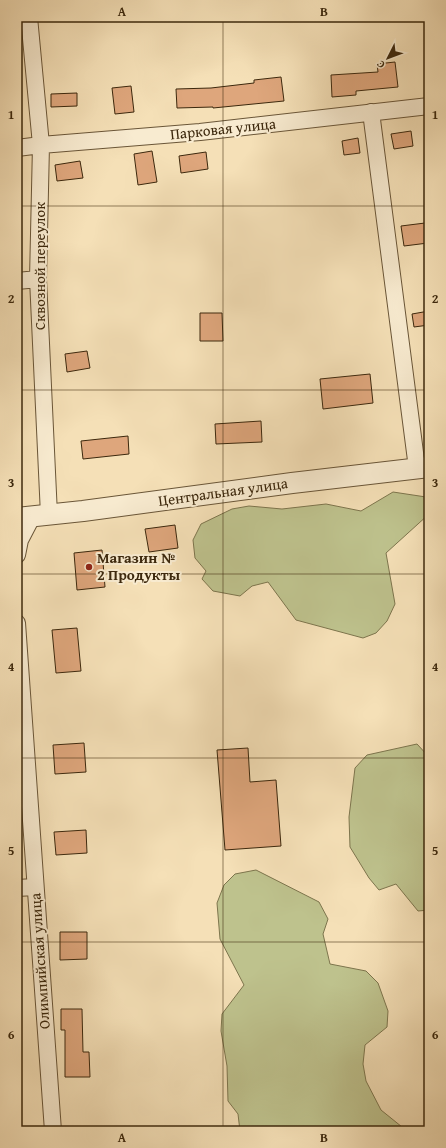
<svg xmlns="http://www.w3.org/2000/svg" width="446" height="1148" viewBox="0 0 446 1148" font-family="'Gentium Book Plus',serif">
	<style>
		.green { fill: #bec28d; stroke: #7d754d }
		.building { fill: #dea67c; stroke: #3c280d }
		.lines { fill: none; stroke-linecap: round; stroke-linejoin: round }
		.minor-casing { stroke: #6a5638; stroke-width: 18 }
		.tertiary-casing { stroke: #6a5638; stroke-width: 22 }
		.minor { stroke: #f8ebd0; stroke-width: 16 }
		.tertiary { stroke: #f8ebd0; stroke-width: 20 }
		.grid { fill: none; stroke: #3c280d; stroke-width: 1; stroke-opacity: 0.55 }
		.poi-dot { fill: #8f2418; stroke: #f8ebd0; stroke-width: 1.5 }
		.labels { text-anchor: middle; stroke-width: 4; stroke-linejoin: round; paint-order: stroke }
		.street-label { font-size: 15px; fill: #3c280d; stroke: #f8ebd0 }
		.poi-label { font-size: 15px; font-weight: bold; fill: #3c280d; stroke: #f8ebd0; text-anchor: start }
		.neatline { fill: none; stroke: #3c280d; stroke-width: 1.5 }
		.grid-label { font-size: 13px; text-anchor: middle; font-weight: bold; fill: #3c280d }
	</style>
	<rect width="100%" height="100%" fill="#f5e0b7"/>
	<filter id="stains"><feTurbulence type="fractalNoise" baseFrequency=".005" numOctaves="4"/><feColorMatrix values="0 0 0 0 .2 0 0 0 0 .09 0 0 0 0 .02 0 0 0 .5 -.17"/></filter>
	<radialGradient id="worn" r=".72"><stop offset=".6" stop-color="#630" stop-opacity="0"/><stop offset="1" stop-color="#630" stop-opacity=".3"/></radialGradient>
	<!-- green -->
	<path class="green" d="M 393,492 L 426,497 L 429,503 L 429,514 L 386,553 L 395,604 L 387,621 L 376,633 L 363,638 L 296,620 L 268,582 L 252,586 L 240,596 L 213,591 L 202,579 L 206,571 L 195,558 L 193,540 L 201,524 L 232,509 L 249,506 L 282,509 L 326,504 L 361,511 Z
		M 417,744 L 429,757 L 429,798 L 428,803 L 429,810 L 429,834 L 426,852 L 429,857 L 429,910 L 418,911 L 396,884 L 379,890 L 369,878 L 350,847 L 349,817 L 355,768 L 367,755 Z
		M 256,870 L 319,902 L 328,919 L 323,934 L 330,964 L 366,971 L 378,983 L 388,1011 L 387,1027 L 365,1045 L 363,1064 L 366,1081 L 381,1110 L 407,1131 L 240,1131 L 238,1114 L 228,1101 L 227,1066 L 221,1031 L 222,1014 L 244,985 L 220,939 L 217,903 L 224,885 L 235,874 Z"/>
	<!-- building -->
	<path class="building" d="M 395,62 L 398,87 L 356,91 L 356,95 L 332,97 L 331,75 L 378,72 L 377,64 Z
		M 281,77 L 284,101 L 213,108 L 213,107 L 177,108 L 176,89 L 211,88 L 254,83 L 254,80 Z
		M 131,86 L 134,112 L 115,114 L 112,88 Z
		M 77,93 L 77,106 L 51,107 L 51,94 Z
		M 411,131 L 413,146 L 394,149 L 391,134 Z
		M 358,138 L 360,153 L 344,155 L 342,141 Z
		M 152,151 L 157,182 L 138,185 L 134,154 Z
		M 206,152 L 208,169 L 181,173 L 179,156 Z
		M 80,161 L 83,178 L 57,181 L 55,165 Z
		M 425,223 L 428,243 L 404,246 L 401,226 Z
		M 429,311 L 429,325 L 414,327 L 412,314 Z
		M 200,313 L 222,313 L 223,341 L 200,341 Z
		M 87,351 L 90,368 L 67,372 L 65,354 Z
		M 370,374 L 373,403 L 323,409 L 320,379 Z
		M 261,421 L 262,442 L 216,444 L 215,424 Z
		M 128,436 L 129,454 L 83,459 L 81,441 Z
		M 175,525 L 178,548 L 149,552 L 145,529 Z
		M 102,550 L 105,587 L 77,590 L 74,553 Z
		M 77,628 L 81,671 L 56,673 L 52,630 Z
		M 84,743 L 86,772 L 55,774 L 53,745 Z
		M 248,748 L 250,782 L 276,780 L 281,846 L 225,850 L 217,750 Z
		M 86,830 L 87,853 L 56,855 L 54,832 Z
		M 60,932 L 87,932 L 87,959 L 60,960 Z
		M 61,1009 L 82,1009 L 83,1052 L 89,1052 L 90,1077 L 65,1077 L 65,1030 L 61,1030 Z"/>
	<g class="lines">
		<defs>
			<path id="minor" d="M 29,17 L 41,145 L 38,279 L 49,515
				M 371,112 L 417,468
				M 17,148 L 41,145 L 200,132 L 429,106
				M 17,281 L 38,279
				M 17,555 L 20,540 L 32,517
				M 17,623 L 53,1131
				M 17,888 L 35,887"/>
			<path id="tertiary" d="M 17,518 L 83,511 L 292,483 L 429,467"/>
		</defs>
		<!-- minor casing -->
		<use href="#minor" class="minor-casing"/>
		<!-- tertiary casing -->
		<use href="#tertiary" class="tertiary-casing"/>
		<!-- minor -->
		<use href="#minor" class="minor"/>
		<!-- tertiary -->
		<use href="#tertiary" class="tertiary"/>
	</g>
	<!-- grid -->
	<path class="grid" d="M 223,17 L 223,1131M 17,206 L 429,206M 17,390 L 429,390M 17,574 L 429,574M 17,758 L 429,758M 17,942 L 429,942"/>
	<!-- markers -->
	<circle class="poi-dot" cx="89" cy="567" r="4"/>
	<g class="labels">
		<!-- street labels -->
		<g class="street-label">
			<text transform="translate(223 129) rotate(-6)" y="5">Парковая улица</text>
			<text transform="translate(40 266) rotate(-90)" y="5">Сквозной переулок</text>
			<text transform="translate(223 492) rotate(-8)" y="5">Центральная улица</text>
			<text transform="translate(40 961) rotate(-94)" y="5">Олимпийская улица</text>
		</g>
		<!-- poi labels -->
		<g class="poi-label">
			<text x="97" y="563">Магазин №<tspan x="97" dy="17">2 Продукты</tspan></text>
		</g>
	</g>
	<!-- margin -->
	<rect width="446" height="1148" fill="none" stroke="#f5e0b7" stroke-width="44"/>
	<!-- north arrow -->
	<g transform="translate(388 58) rotate(228)" stroke="#f8ebd0" stroke-width="3" paint-order="stroke">
	<path d="M0-3L7 15L0 10L-7 15Z" fill="#3c280d"/>
	<text y="-6" font-size="11" font-weight="bold" text-anchor="middle" fill="#3c280d">С</text>
	</g>
	<rect x="22" y="22" width="402" height="1104" class="neatline"/>
	<g class="grid-label">
		<text x="122" y="16">A</text>
		<text x="324" y="16">B</text>
		<text x="11" y="119">1</text>
		<text x="435" y="119">1</text>
		<text x="11" y="303">2</text>
		<text x="435" y="303">2</text>
		<text x="11" y="487">3</text>
		<text x="435" y="487">3</text>
		<text x="11" y="671">4</text>
		<text x="435" y="671">4</text>
		<text x="11" y="855">5</text>
		<text x="435" y="855">5</text>
		<text x="11" y="1039">6</text>
		<text x="435" y="1039">6</text>
		<text x="122" y="1142">A</text>
		<text x="324" y="1142">B</text>
	</g>
	<rect width="100%" height="100%" filter="url(#stains)"/>
	<rect width="100%" height="100%" fill="url(#worn)"/>
</svg>
